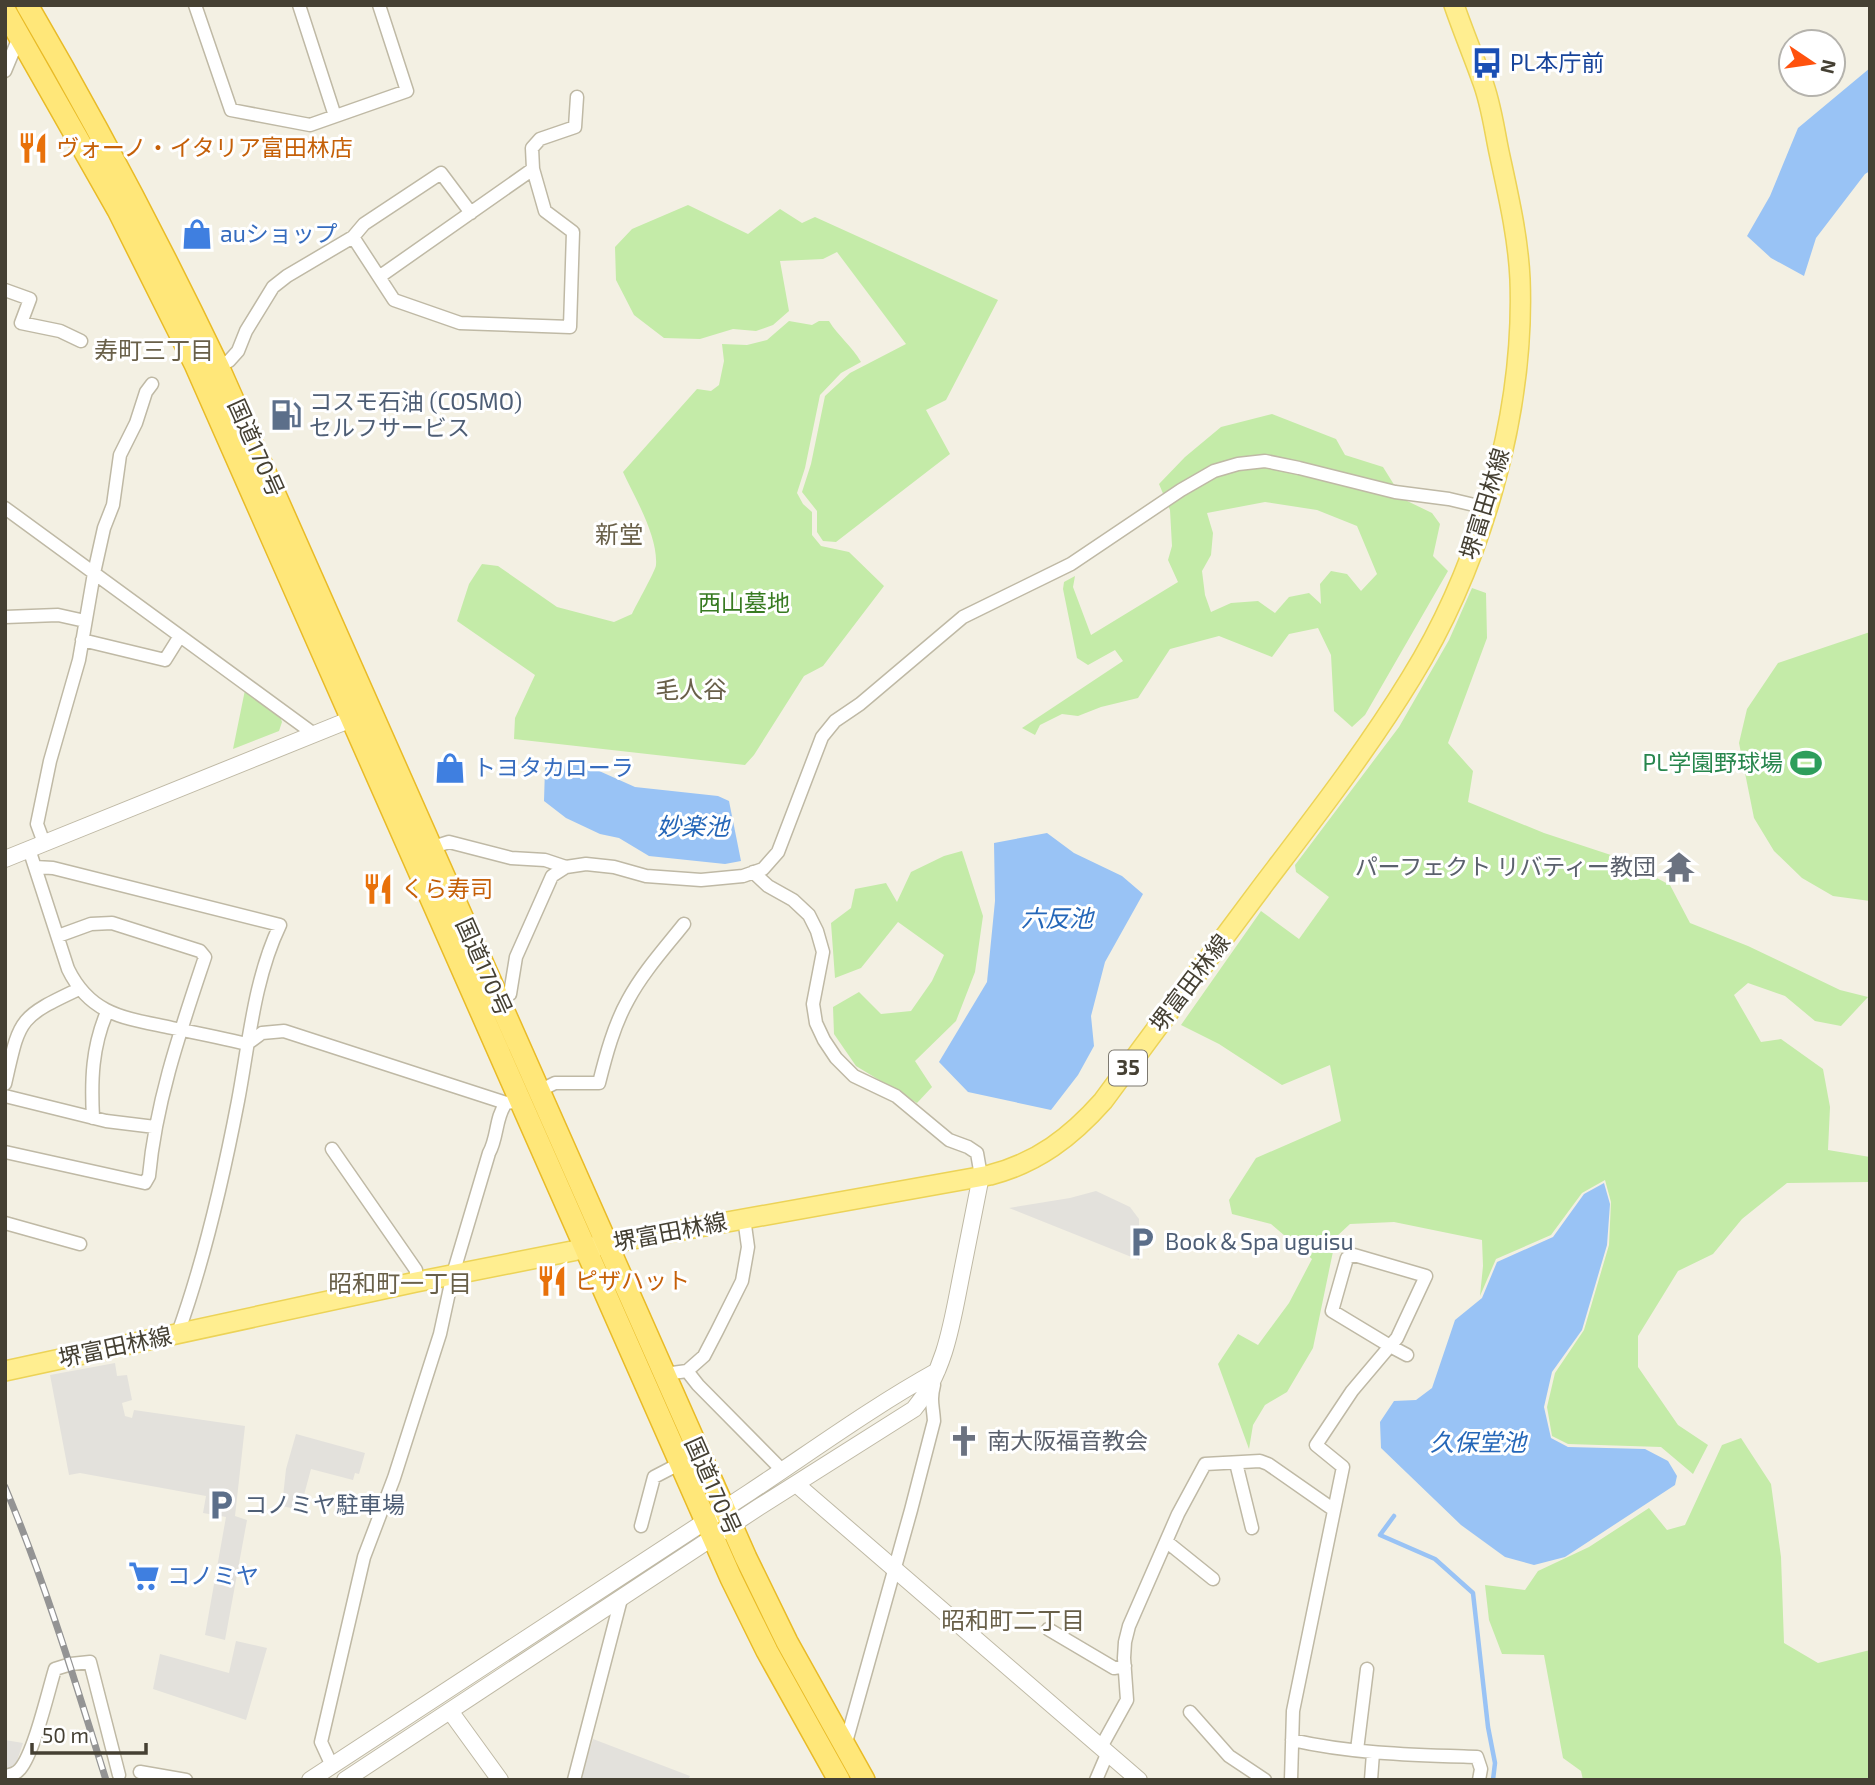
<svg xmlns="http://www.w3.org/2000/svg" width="1875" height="1785" viewBox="0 0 1875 1785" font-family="'Exo 2','Noto Sans JP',sans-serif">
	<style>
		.green { fill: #c4eba8; fill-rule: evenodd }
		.parking { fill: #e3e1dc }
		.water { fill: #99c3f5 }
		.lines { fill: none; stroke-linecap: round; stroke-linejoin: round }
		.stream { stroke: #99c3f5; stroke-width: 4.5 }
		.minor-casing { stroke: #bfb9a5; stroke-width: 15 }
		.tertiary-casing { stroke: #bfb9a5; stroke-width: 18 }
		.primary-casing { stroke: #ecd357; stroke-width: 22 }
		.trunk-casing { stroke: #e9bb27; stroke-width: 24 }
		.minor { stroke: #fff; stroke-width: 12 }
		.tertiary { stroke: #fff; stroke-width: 16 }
		.primary { stroke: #ffee90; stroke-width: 19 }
		.trunk { stroke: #ffe779; stroke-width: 21 }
		.rail-casing { stroke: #949494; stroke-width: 7 }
		.rail { stroke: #fff; stroke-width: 4.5; stroke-dasharray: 13; stroke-linecap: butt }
		.labels { text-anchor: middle; stroke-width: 6; stroke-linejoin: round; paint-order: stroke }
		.shield { fill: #fff; stroke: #7d7970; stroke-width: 2 }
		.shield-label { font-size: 21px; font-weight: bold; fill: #454033 }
		.transit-label { font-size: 23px; fill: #164399; stroke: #fff; text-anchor: start }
		.food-label { font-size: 23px; fill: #c56008; stroke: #fff; text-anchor: start }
		.shop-label { font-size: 23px; fill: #366cbe; stroke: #fff; text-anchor: start }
		.service-label { font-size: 23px; fill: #4e5e75; stroke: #fff; text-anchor: start }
		.street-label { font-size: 23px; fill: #454033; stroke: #fff }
		.park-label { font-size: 23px; fill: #387b22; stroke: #fff }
		.leisure-label { font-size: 23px; fill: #27864d; stroke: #fff; text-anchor: end }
		.worship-label { font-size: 23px; fill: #5b616d; stroke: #fff; text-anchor: end }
		.neighbourhood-label { font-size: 24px; fill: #696049; stroke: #fff }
		.water-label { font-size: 24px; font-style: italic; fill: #2466b8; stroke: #fff }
	</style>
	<rect width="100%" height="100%" fill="#f3f0e3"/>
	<!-- green -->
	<path class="green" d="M 688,205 L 748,234 L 780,209 L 802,223 L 815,217 L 998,300 L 946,400 L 926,410 L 950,454 L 836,542 L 823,541 L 817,532 L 817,511 L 802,492 L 811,464 L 825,396 L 850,373 L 906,344 L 837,252 L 823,259 L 780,261 L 789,311 L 773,325 L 756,331 L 733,329 L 700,339 L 664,338 L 634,315 L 616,280 L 615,247 L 632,229 Z
		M 789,321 L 812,325 L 819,321 L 829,321 C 838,336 852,346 861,362 L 841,373 L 820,395 L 805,468 L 797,493 L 803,504 L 812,512 L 812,535 L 821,546 L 849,552 L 884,586 L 823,666 L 804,676 L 754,755 L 745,765 L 514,739 L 515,718 L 535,675 L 457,621 L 469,584 L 482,564 L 498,566 L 557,607 L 614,622 L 632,614 C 636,605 656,570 656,565 C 658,536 635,498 623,472 L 697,389 L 711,391 L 719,385 L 724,361 L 722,344 L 747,345 L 767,340 Z
		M 1272,414 L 1336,439 L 1345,455 L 1383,467 L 1403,499 L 1432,513 L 1440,524 L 1433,556 L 1448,571 L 1365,715 L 1352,727 L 1334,711 L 1331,655 L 1318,628 L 1289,634 L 1272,657 L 1219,636 L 1170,649 L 1138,698 L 1101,707 L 1078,716 L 1062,714 L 1040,725 L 1035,735 L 1022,728 L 1123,661 L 1115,650 L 1088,665 L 1077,658 L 1063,589 L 1064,582 L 1075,576 L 1073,587 L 1091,635 L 1178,582 L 1168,560 L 1172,546 L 1170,510 L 1159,484 L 1185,457 L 1221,427 ZM 1265,502 L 1317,510 L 1357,526 L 1377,574 L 1361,591 L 1347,574 L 1331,571 L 1320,584 L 1321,604 L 1309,593 L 1289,597 L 1275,613 L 1258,601 L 1231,603 L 1211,612 L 1205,595 L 1202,571 L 1211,555 L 1213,533 L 1207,513 Z
		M 1472,588 L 1486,593 L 1487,638 L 1448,743 L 1473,771 L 1468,802 L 1544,833 L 1617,857 L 1670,885 L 1690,923 L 1748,946 L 1840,990 L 1868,997 L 1841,1026 L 1815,1021 L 1785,996 L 1748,983 L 1734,995 L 1761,1042 L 1781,1039 L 1823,1069 L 1830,1107 L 1828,1150 L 1870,1157 L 1870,1182 L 1787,1183 L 1742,1219 L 1713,1254 L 1678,1271 L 1638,1336 L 1638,1367 L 1678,1425 L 1708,1445 L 1693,1474 L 1661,1447 L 1568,1444 L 1552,1436 L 1547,1407 L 1555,1373 L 1584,1330 L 1609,1245 L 1611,1202 L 1605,1180 L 1582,1193 L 1551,1235 L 1496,1259 L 1480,1296 L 1483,1266 L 1482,1240 L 1394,1222 L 1350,1224 L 1336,1237 L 1313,1348 L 1287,1392 L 1265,1405 L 1253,1425 L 1249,1449 L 1218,1364 L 1238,1334 L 1258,1345 L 1289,1303 L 1312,1259 L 1271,1224 L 1232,1214 L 1229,1200 L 1256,1158 L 1341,1121 L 1330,1065 L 1282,1085 L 1219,1044 L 1181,1025 L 1261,911 L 1299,939 L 1329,897 L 1296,872 L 1295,865 L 1399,727 L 1449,640 Z
		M 1870,632 L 1870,901 L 1833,896 L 1802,878 L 1774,851 L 1754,818 L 1739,743 L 1747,709 L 1778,663 Z
		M 245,690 L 280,716 L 282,722 L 279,731 L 233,749 Z
		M 962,851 L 983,916 L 975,972 L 956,1021 L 915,1061 L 932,1087 L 917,1103 L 856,1066 L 834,1034 L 833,1007 L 859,992 L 881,1014 L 911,1011 L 932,981 L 944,955 L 898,922 L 861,968 L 835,978 L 831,923 L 851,908 L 855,889 L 886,883 L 897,902 L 911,872 L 944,856 Z
		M 1741,1438 L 1771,1484 L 1781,1557 L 1784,1643 L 1818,1663 L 1870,1650 L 1870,1780 L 1583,1780 L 1581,1771 L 1563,1758 L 1544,1655 L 1502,1654 L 1489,1620 L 1485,1585 L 1525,1590 L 1538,1571 L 1589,1547 L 1649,1508 L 1667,1530 L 1685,1525 L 1722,1445 Z"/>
	<!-- parking -->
	<path class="parking" d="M 1096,1191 L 1130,1207 L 1139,1219 L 1139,1260 L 1009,1208 L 1070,1198 Z
		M 115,1363 L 117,1376 L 127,1375 L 132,1400 L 122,1403 L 125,1416 L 132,1418 L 134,1410 L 245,1426 L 235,1516 L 247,1520 L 225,1640 L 205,1635 L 226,1517 L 203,1513 L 206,1496 L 80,1473 L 69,1475 L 50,1375 Z
		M 296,1434 L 365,1453 L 359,1474 L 355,1473 L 353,1480 L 311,1469 L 300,1510 L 282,1506 L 286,1469 Z
		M 236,1641 L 267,1648 L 246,1720 L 153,1689 L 160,1654 L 229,1673 Z
		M 593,1739 L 690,1776 L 688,1780 L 580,1780 Z
		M 5,1740 L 23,1743 L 17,1761 L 12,1768 L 5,1769 Z"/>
	<!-- water -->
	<path class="water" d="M 1870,68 L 1870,171 L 1865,174 L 1816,238 L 1804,276 L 1771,258 L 1747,236 L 1770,196 L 1798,128 Z
		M 568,763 L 588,766 L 635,787 L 718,796 L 729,801 L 741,861 L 725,864 L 649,856 L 619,838 L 600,834 L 566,818 L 544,801 L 545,768 L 551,764 Z
		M 1047,833 L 1074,853 L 1122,876 L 1143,894 L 1105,962 L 1091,1016 L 1094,1046 L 1078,1075 L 1051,1110 L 968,1092 L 939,1062 L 987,982 L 995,901 L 994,843 Z
		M 1604,1183 L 1610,1204 L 1607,1245 L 1582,1330 L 1552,1372 L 1544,1407 L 1551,1438 L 1568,1447 L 1645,1449 L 1668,1461 L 1677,1476 L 1675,1485 L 1565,1557 L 1534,1565 L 1505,1557 L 1461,1525 L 1381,1448 L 1380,1422 L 1394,1401 L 1416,1400 L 1432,1388 L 1455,1320 L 1482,1298 L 1497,1262 L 1553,1237 L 1584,1194 Z"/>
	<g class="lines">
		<!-- stream -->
		<path class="stream" d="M 1394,1516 L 1380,1535 L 1435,1559 L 1473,1593 L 1488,1727 L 1495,1763 L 1493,1780"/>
		<defs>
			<path id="minor" d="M 195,5 L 231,110 L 310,125 L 407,91 L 379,5
				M 299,5 L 335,116
				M 5,71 L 20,35
				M 353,237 L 394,300 L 460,323 L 570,327 L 573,232 L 545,211 L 533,169 L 532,148 L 540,139 L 575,127 L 577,97
				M 379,277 L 533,169
				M 5,290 L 30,299 L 21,323 L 60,331 L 81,341
				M 213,368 L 229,361 L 238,351 L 246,331 L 273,287 L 287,276 L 353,237 L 364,224 L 441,173 L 471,213
				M 5,508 L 314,734
				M 5,617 L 58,615 L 85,621
				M 82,640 L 165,660 L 180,636
				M 44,843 L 37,824 L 50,761 L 79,660 L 94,573 L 104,528 L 113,505 L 120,455 L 136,423 L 146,392 L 152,384
				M 430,848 L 449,842 L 511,858 L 545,860 L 566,867 L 586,864 L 614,867 L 646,876 L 701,880 L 743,876 L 763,869 L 778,852 L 822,737 L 835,721 L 860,704 L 963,617 L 1071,564 L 1181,490 L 1214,471 L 1238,464 L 1265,461 L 1299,468 L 1395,492 L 1449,499 L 1487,508
				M 29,849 L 68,969 C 91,1016 126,1018 172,1028 C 197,1033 222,1038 247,1044 L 262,1033 L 284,1031 L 506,1103 L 514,1102
				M 35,867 L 53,868 L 280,925 C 254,979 249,1043 238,1101 C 223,1179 205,1258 178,1333
				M 753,872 L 768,886 L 793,900 L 809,915 L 817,931 L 823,952 L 813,1004 L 816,1023 L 824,1040 L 836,1058 L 854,1076 L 896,1096 L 949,1140 L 968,1147 L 977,1153 L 981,1176
				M 493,1001 L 510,994 L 516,957 L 552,876 L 566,867
				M 5,1084 C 20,1019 17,1018 79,989
				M 539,1091 L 555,1083 L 599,1083 C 606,1055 614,1025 628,1000 C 643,972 665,948 684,924
				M 5,1096 L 106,1121 L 155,1127
				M 93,1118 C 91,1080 92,1047 107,1012
				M 332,1149 L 416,1270 L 416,1282
				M 5,1152 L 145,1183 L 149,1176 C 156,1100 181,1029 205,957 L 200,951 L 112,923 L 91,924 L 58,936
				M 5,1223 L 80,1244
				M 1354,1255 L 1426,1276 L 1397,1338 L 1390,1346 L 1332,1311 L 1347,1258 Z
				M 687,1371 L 698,1385 L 782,1470
				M 665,1374 L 687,1371 L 704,1356 L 717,1331 L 742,1281 L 748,1247 L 744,1218
				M 1236,1463 L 1252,1528
				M 641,1526 L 654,1477 L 679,1464
				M 1167,1542 L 1213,1579
				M 1048,1629 L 1114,1668 L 1125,1666
				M 1190,1712 L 1229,1756 L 1265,1780
				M 1292,1740 C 1353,1754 1415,1755 1477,1757 L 1481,1769 L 1479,1780
				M 845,1746 L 911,1510 L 934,1421 C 933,1405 930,1401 934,1385
				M 1101,1747 L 1127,1700 L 1124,1658 L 1125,1642 L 1129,1626 L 1178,1514 L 1205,1464 L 1260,1461 L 1268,1464 L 1334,1510
				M 1357,1750 L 1367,1669
				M 332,1766 L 321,1742 L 364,1557 L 394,1478 L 440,1334 L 453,1274 L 489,1153 C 498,1137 495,1118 506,1103
				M 140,1772 L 186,1780
				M 5,1776 C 11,1775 16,1774 20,1769 C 34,1753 48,1692 55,1669 L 71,1664 L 90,1662 L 119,1775
				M 574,1780 L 621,1599
				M 1096,1780 L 1108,1752
				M 1291,1780 L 1293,1711 L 1343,1467 L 1316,1445 L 1352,1391 L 1390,1346 L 1407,1355
				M 1371,1780 L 1373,1753"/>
			<path id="tertiary" d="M 5,859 L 359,716
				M 796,1484 L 1139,1780
				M 450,1711 L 500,1780
				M 310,1780 C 457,1685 603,1587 750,1492 C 812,1451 872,1407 937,1371
				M 345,1780 L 759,1507 L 914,1409 C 945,1372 952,1323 961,1277 C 968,1243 974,1210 981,1176"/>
			<path id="primary" d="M 5,1371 L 416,1282 L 638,1238 L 990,1175 C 1037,1163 1071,1137 1103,1101 C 1156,1029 1210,956 1264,884 C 1315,817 1367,750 1411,678 C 1481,565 1525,414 1520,279 C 1518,236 1508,194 1499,152 C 1494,128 1491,103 1482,80 C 1473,55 1463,31 1454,5"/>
			<path id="trunk" d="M 27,5 C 96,123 159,243 218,366 L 746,1558 L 787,1642 L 864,1780
				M 5,11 L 118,210 L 195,364 L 731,1578 L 767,1651 L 839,1780"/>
		</defs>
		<!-- minor casing -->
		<use href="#minor" class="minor-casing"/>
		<!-- tertiary casing -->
		<use href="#tertiary" class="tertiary-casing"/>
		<!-- primary casing -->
		<use href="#primary" class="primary-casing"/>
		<!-- trunk casing -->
		<use href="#trunk" class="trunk-casing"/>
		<!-- minor -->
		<use href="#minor" class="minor"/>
		<!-- tertiary -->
		<use href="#tertiary" class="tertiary"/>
		<!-- primary -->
		<use href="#primary" class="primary"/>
		<!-- trunk -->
		<use href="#trunk" class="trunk"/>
		<defs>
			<path id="rail" d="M 5,1487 C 45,1582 75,1681 106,1780"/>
		</defs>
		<!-- rail casing -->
		<use href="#rail" class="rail-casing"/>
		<!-- rail -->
		<use href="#rail" class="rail"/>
	</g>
	<!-- icons -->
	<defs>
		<symbol id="bus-bare" viewBox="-9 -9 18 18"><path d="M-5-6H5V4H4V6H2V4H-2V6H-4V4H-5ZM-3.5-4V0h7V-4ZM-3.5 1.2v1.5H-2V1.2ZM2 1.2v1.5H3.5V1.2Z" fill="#1a4fb4" stroke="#fff" stroke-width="2.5" paint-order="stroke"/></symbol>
		<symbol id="restaurant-bare" viewBox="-9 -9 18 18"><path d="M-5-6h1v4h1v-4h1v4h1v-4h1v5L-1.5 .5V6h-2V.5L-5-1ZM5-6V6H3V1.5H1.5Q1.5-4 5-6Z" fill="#e8710a" stroke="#fff" stroke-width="2.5" paint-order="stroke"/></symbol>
		<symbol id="shop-bare" viewBox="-9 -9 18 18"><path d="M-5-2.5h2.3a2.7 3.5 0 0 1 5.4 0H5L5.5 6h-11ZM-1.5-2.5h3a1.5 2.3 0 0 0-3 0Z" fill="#3f7fe0" stroke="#fff" stroke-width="2.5" paint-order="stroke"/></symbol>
		<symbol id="fuel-bare" viewBox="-9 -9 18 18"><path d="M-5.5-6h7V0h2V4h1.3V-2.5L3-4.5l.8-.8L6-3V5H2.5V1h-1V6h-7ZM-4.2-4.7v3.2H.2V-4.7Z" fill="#5c6f8a" stroke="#fff" stroke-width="2.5" paint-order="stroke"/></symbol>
		<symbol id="stadium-bare" viewBox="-9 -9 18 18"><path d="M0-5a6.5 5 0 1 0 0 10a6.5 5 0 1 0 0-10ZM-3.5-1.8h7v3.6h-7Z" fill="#2e9e5b" stroke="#fff" stroke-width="2.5" paint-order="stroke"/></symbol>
		<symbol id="temple-bare" viewBox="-9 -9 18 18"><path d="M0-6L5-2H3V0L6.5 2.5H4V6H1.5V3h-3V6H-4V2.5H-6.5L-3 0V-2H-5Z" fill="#6b7280" stroke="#fff" stroke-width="2.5" paint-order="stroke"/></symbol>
		<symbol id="parking-bare" viewBox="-9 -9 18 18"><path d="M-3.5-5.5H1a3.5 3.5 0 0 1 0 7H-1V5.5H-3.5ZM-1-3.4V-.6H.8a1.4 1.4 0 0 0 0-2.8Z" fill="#5c6f8a" stroke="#fff" stroke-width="2.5" paint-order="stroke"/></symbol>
		<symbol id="church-bare" viewBox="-9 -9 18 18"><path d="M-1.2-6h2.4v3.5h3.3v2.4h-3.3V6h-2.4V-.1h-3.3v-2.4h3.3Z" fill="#6b7280" stroke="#fff" stroke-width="2.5" paint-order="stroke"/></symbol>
		<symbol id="supermarket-bare" viewBox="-9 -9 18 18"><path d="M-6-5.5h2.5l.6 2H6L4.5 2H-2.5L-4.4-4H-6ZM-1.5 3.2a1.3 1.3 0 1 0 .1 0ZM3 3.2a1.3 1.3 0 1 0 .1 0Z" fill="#3f7fe0" stroke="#fff" stroke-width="2.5" paint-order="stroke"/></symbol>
	</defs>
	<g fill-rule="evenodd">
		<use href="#bus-bare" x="1465" y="41" width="44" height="44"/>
		<use href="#restaurant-bare" x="11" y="126" width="44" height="44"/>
		<use href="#shop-bare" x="175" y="212" width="44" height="44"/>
		<use href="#fuel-bare" x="264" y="393" width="44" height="44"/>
		<use href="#stadium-bare" x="1784" y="741" width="44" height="44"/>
		<use href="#shop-bare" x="428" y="746" width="44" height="44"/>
		<use href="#temple-bare" x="1657" y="845" width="44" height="44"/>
		<use href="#restaurant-bare" x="356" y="867" width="44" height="44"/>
		<use href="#parking-bare" x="1120" y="1220" width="44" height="44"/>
		<use href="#restaurant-bare" x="530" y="1259" width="44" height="44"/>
		<use href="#church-bare" x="942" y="1419" width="44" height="44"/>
		<use href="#parking-bare" x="199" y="1483" width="44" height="44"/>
		<use href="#supermarket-bare" x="122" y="1554" width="44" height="44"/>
	</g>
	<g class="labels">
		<!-- shield labels -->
		<rect class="shield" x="1109" y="1050.5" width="38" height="35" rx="5"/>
		<g class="shield-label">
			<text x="1128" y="1075">35</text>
		</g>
		<!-- transit labels -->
		<g class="transit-label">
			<text x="1510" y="71">PL本庁前</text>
		</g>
		<!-- food labels -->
		<g class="food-label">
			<text x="56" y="156">ヴォーノ・イタリア富田林店</text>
			<text x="401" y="897">くら寿司</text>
			<text x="575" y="1289">ピザハット</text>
		</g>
		<!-- shop labels -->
		<g class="shop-label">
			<text x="220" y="242">auショップ</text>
			<text x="473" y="776">トヨタカローラ</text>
			<text x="167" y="1584">コノミヤ</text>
		</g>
		<!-- service labels -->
		<g class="service-label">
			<text x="309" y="410">コスモ石油 (COSMO)<tspan x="309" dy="26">セルフサービス</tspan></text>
			<text x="1165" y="1250">Book＆Spa uguisu</text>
			<text x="244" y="1513">コノミヤ駐車場</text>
		</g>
		<!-- street labels -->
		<g class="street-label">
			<text transform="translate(256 448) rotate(66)" y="8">国道170号</text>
			<text transform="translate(1485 504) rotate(-73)" y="8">堺富田林線</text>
			<text transform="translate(484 967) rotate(66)" y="8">国道170号</text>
			<text transform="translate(1190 983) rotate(-53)" y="8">堺富田林線</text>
			<text transform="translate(670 1232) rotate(-11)" y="8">堺富田林線</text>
			<text transform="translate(115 1347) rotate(-12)" y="8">堺富田林線</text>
			<text transform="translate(713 1486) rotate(66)" y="8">国道170号</text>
		</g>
		<!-- park labels -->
		<g class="park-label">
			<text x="744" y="611">西山墓地</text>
		</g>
		<!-- leisure labels -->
		<g class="leisure-label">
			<text x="1783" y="771">PL学園野球場</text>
		</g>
		<!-- worship labels -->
		<g class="worship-label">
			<text x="1656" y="875">パーフェクト リバティー教団</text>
			<text x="987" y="1449" text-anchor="start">南大阪福音教会</text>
		</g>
		<!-- neighbourhood labels -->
		<g class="neighbourhood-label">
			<text x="154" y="359">寿町三丁目</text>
			<text x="619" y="543">新堂</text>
			<text x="691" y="698">毛人谷</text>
			<text x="400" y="1292">昭和町一丁目</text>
			<text x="1013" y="1629">昭和町二丁目</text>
		</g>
		<!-- water labels -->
		<g class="water-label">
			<text x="693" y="835">妙楽池</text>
			<text x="1057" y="927">六反池</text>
			<text x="1478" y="1451">久保堂池</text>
		</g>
	</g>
	<!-- border -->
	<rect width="1875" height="1785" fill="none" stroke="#454033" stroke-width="14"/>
	<!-- north arrow -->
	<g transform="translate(1812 63) rotate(103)"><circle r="33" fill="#ffffff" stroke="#b5b3ad" stroke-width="2"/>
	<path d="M0-5L12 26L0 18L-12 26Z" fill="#ff520e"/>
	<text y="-10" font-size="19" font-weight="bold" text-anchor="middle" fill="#454033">N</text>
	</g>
	<!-- scale -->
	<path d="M32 1743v10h114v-10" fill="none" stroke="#454033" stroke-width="3.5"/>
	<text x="42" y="1743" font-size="21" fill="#454033" stroke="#ffffff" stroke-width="5" paint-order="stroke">50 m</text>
</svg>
